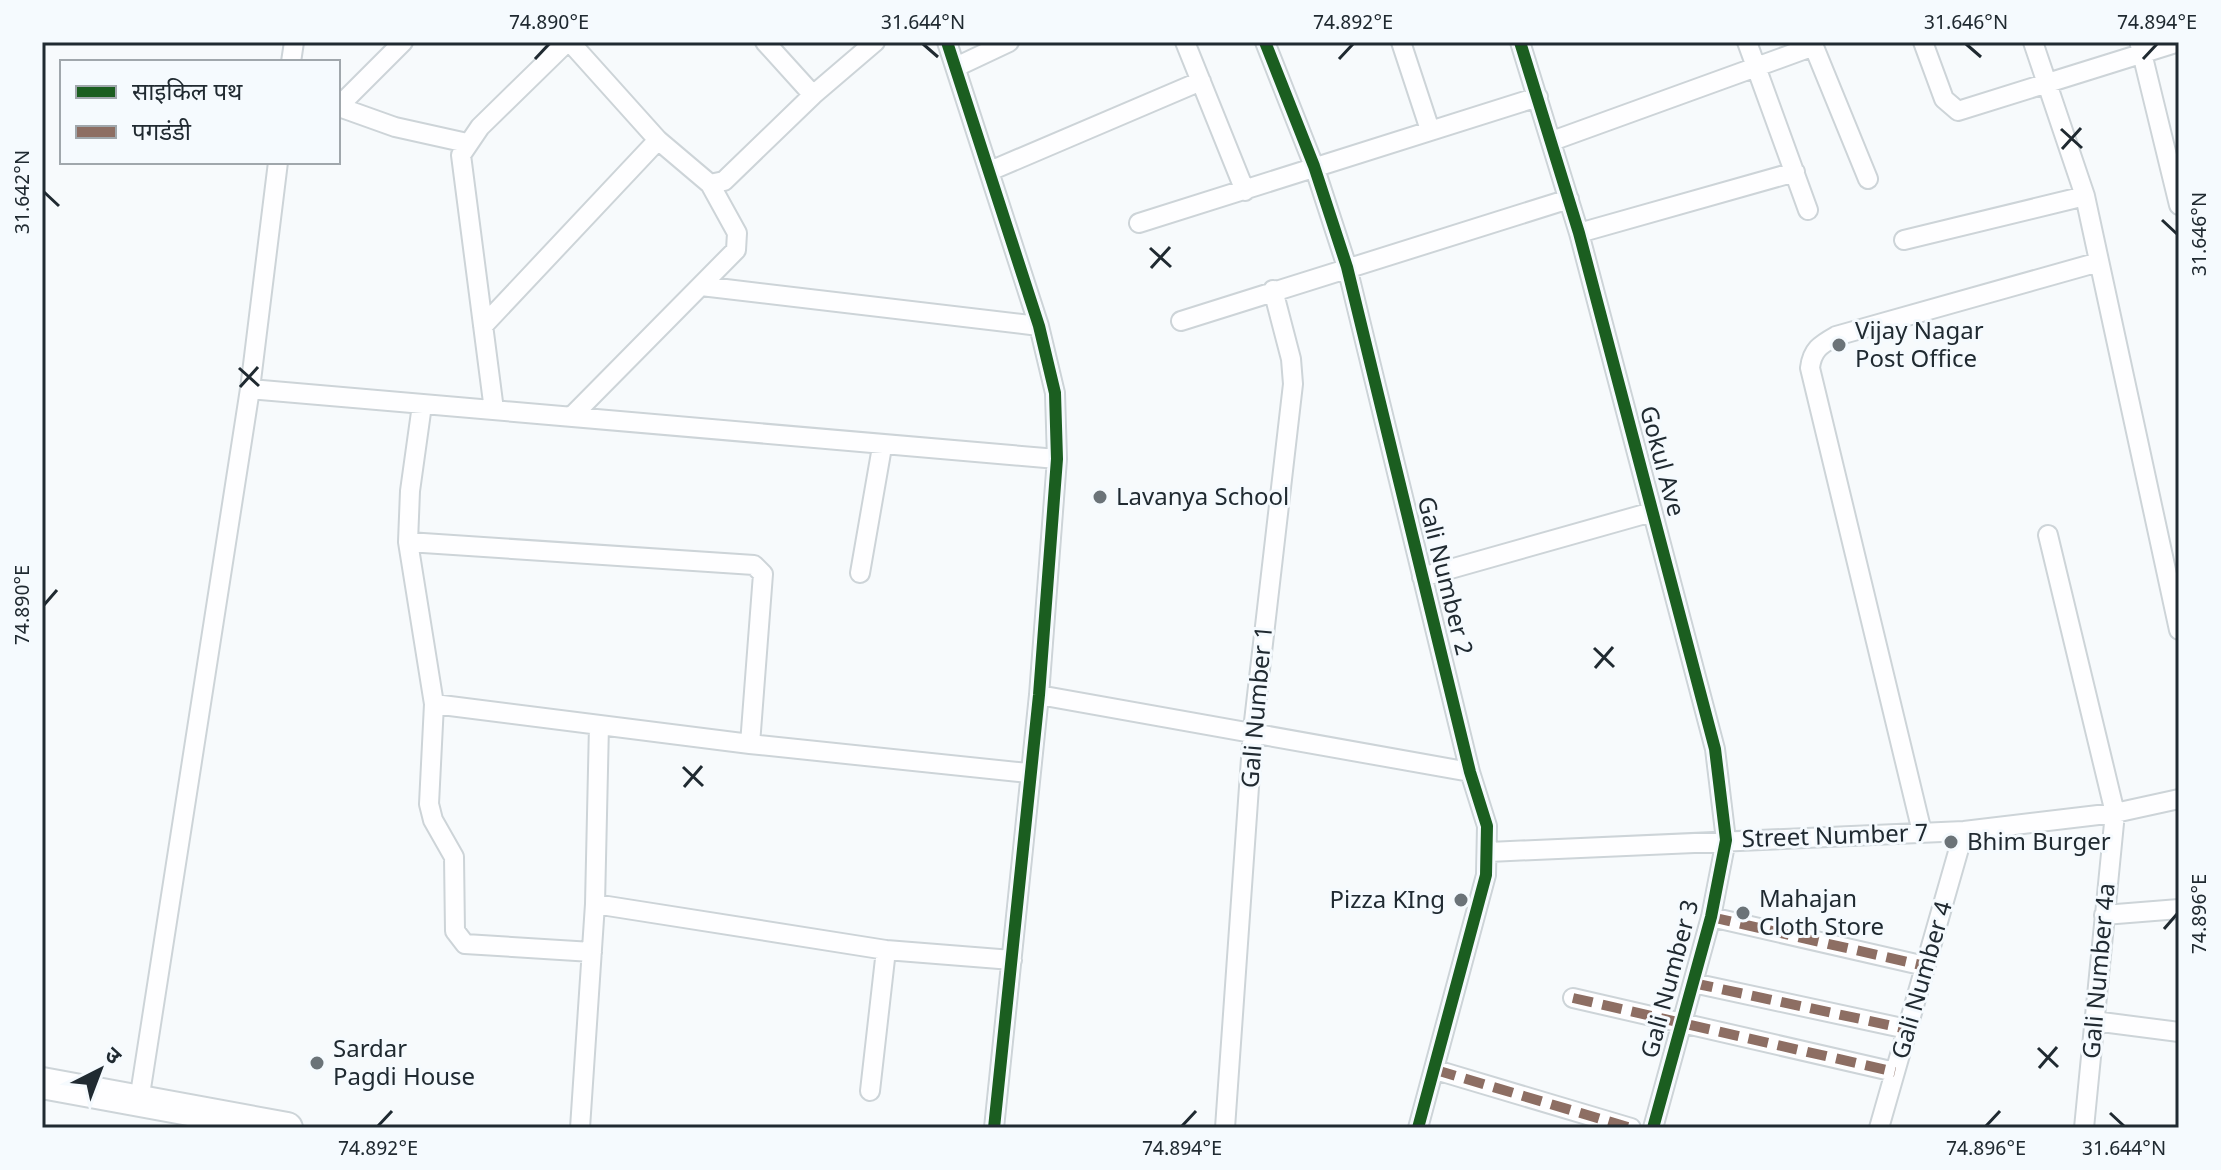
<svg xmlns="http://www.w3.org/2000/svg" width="2221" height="1170" viewBox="0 0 2221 1170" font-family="Georgia,'Noto Sans Devanagari',serif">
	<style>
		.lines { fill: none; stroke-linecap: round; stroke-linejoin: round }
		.street-casing { stroke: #cdd4d8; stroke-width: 22 }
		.primary-casing { stroke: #cdd4d8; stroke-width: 34 }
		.street { stroke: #fefeff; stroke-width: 18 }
		.primary { stroke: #fefeff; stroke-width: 30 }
		.quiet { stroke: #8d6e63; stroke-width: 10; stroke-dasharray: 20 10; stroke-linecap: butt }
		.cycleway-casing { stroke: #f5fafe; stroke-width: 17 }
		.cycleway { stroke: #1b5e20; stroke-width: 12 }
		.ticks { fill: none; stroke: #202a31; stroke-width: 3 }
		.poi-dot { fill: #6b7378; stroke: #f5fafe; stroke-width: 3 }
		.labels { text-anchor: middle; stroke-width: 6; stroke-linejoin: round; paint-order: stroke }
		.poi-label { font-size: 24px; fill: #202a31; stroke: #f5fafe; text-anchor: start }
		.street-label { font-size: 24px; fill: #202a31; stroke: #f5fafe }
		.neatline { fill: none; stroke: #202a31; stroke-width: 3 }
		.ticks-label { font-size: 20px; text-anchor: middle; fill: #202a31 }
	</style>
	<rect width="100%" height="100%" fill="#f7fafc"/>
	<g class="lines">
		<defs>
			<path id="street" d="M 570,42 L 658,140 L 710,184 L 724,181 L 813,95 L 875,42
				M 765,42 L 813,95
				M 947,42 L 1039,326 L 1055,393 L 1057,459 L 1039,695 L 994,1128
				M 1185,42 L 1245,191
				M 1265,42 L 1314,166 L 1347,267 L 1470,772 L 1487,826 L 1486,875 L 1418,1128
				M 1401,42 L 1430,130
				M 1520,42 L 1579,233 L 1715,749 L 1726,840 L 1711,917 L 1653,1128
				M 1747,42 L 1808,210
				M 1812,42 L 1868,179
				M 1923,42 L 1944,99 L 1958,111 L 2179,42
				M 2033,42 L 2085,196 L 2179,630
				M 2140,45 L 2179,205
				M 291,62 L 294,42
				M 956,67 L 1009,42
				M 338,107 L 403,42
				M 339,107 L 395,127 L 467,143
				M 1552,141 L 1814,46
				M 990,171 L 1201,81
				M 1139,223 L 1538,97
				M 1579,233 L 1795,172
				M 1904,240 L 2085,196
				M 701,286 L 1039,326
				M 1181,321 L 1569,199
				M 483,326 L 658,140
				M 250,389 L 1057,459
				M 422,405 L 410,491 L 408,542 L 434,704 L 429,804 L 433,820 L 454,857 L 455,931 L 465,944 L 592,952
				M 494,410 L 461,155 L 480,127 L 567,42
				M 571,417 L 736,250 L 737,233 L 710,184
				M 2048,535 L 2115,813 L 2084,1128
				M 408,542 L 754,565 L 763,574 L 750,744
				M 860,573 L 882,447
				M 1422,577 L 1652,512
				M 1039,695 L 1470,772
				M 434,704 L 750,744 L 1028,773
				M 599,725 L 595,904 L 886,950 L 1012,960
				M 1922,832 L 1810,368 C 1812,350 1820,345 1836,336 L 2099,262
				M 1489,852 L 1964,831 L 2115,813 L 2179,799
				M 2104,915 L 2179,909
				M 1711,917 L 1925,966
				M 1693,983 L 1907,1029
				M 1573,998 L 1895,1072
				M 2094,1021 L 2179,1032
				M 1436,1070 L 1631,1128
				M 870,1091 L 886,950
				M 139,1101 L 250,389 L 278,162
				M 580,1128 L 595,904
				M 1225,1128 L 1253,730 L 1293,384 L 1291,359 L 1273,290
				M 1879,1128 L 1964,831"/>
			<path id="primary" d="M 42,1083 L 287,1128"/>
		</defs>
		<!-- street casing -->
		<use href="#street" class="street-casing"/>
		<!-- primary casing -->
		<use href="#primary" class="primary-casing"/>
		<!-- street -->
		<use href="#street" class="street"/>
		<!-- primary -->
		<use href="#primary" class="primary"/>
		<!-- quiet -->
		<path class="quiet" d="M 1711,917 L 1925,966
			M 1693,983 L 1907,1029
			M 1573,998 L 1895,1072
			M 1436,1070 L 1631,1128"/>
		<defs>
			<path id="cycleway" d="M 947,42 L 1039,326 L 1055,393 L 1057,459 L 1039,695 L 994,1128
				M 1265,42 L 1314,166 L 1347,267 L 1470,772 L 1487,826 L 1486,875 L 1418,1128
				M 1520,42 L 1579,233 L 1715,749 L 1726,840 L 1711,917 L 1653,1128"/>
		</defs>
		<!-- cycleway casing -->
		<use href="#cycleway" class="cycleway-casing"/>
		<!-- cycleway -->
		<use href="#cycleway" class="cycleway"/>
	</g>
	<!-- ticks -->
	<path class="ticks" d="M 923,44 L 938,57M 1966,44 L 1981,57M 535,59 L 549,44M 1339,59 L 1353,44M 2143,59 L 2157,44M 2061,129 L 2082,148M 2062,149 L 2081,128M 44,192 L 59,206M 2162,220 L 2177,234M 1150,248 L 1171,267M 1151,268 L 1170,247M 239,368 L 259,386M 240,387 L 258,367M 44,605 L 57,590M 1594,648 L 1614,667M 1595,668 L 1613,647M 683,767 L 703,786M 684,787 L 702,766M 2164,929 L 2177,914M 2038,1048 L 2058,1067M 2039,1068 L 2057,1047M 2110,1113 L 2124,1126M 378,1126 L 392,1111M 1182,1126 L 1196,1111M 1986,1126 L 2000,1111"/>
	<!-- markers -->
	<g class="poi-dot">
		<circle cx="1839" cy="345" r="8"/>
		<circle cx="1100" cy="497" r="8"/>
		<circle cx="1951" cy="842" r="8"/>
		<circle cx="1461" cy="900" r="8"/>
		<circle cx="1743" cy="913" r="8"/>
		<circle cx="317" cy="1063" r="8"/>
	</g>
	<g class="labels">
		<!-- poi labels -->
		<g class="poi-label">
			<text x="1855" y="339">Vijay Nagar<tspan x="1855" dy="28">Post Office</tspan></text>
			<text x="1116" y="505">Lavanya School</text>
			<text x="1967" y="850">Bhim Burger</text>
			<text x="1759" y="907">Mahajan<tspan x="1759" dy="28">Cloth Store</tspan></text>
			<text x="1445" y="908" text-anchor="end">Pizza KIng</text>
			<text x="333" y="1057">Sardar<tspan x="333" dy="28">Pagdi House</tspan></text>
		</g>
		<!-- street labels -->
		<g class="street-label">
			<text transform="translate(1662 461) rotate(75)" y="8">Gokul Ave</text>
			<text transform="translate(1445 576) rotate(76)" y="8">Gali Number 2</text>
			<text transform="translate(1257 707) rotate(-85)" y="8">Gali Number 1</text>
			<text transform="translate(1835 836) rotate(-2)" y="8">Street Number 7</text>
			<text transform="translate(2099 971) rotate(-85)" y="8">Gali Number 4a</text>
			<text transform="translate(1670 979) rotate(-75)" y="8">Gali Number 3</text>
			<text transform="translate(1922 980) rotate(-74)" y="8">Gali Number 4</text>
		</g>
	</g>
	<!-- border -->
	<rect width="2221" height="1170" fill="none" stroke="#f5fafe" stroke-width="88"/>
	<!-- legend -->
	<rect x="60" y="60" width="280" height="104" fill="#f5fafe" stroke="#a0a7ac" stroke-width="2"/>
	<rect x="76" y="86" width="40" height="12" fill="#1b5e20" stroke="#a0a7ac" stroke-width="2"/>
	<text x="132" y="100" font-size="24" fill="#202a31">साइकिल पथ</text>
	<rect x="76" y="126" width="40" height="12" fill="#8d6e63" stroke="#a0a7ac" stroke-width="2"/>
	<text x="132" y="140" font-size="24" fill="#202a31">पगडंडी</text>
	<!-- north arrow -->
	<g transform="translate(100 1070) rotate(42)" stroke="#f5fafe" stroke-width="6" paint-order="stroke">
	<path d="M0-6L14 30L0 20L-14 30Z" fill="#202a31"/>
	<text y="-12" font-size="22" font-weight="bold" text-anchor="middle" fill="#202a31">उ</text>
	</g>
	<rect x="44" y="44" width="2133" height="1082" class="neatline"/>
	<g class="ticks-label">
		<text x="549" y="29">74.890°E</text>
		<text x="923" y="29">31.644°N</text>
		<text x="1353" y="29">74.892°E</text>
		<text x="1966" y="29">31.646°N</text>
		<text x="2157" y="29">74.894°E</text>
		<text transform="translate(22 192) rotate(-90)" y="7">31.642°N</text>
		<text transform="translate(2199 234) rotate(-90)" y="7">31.646°N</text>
		<text transform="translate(22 605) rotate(-90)" y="7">74.890°E</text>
		<text transform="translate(2199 914) rotate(-90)" y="7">74.896°E</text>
		<text x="378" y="1155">74.892°E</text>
		<text x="1182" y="1155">74.894°E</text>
		<text x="1986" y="1155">74.896°E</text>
		<text x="2124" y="1155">31.644°N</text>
	</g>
</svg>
